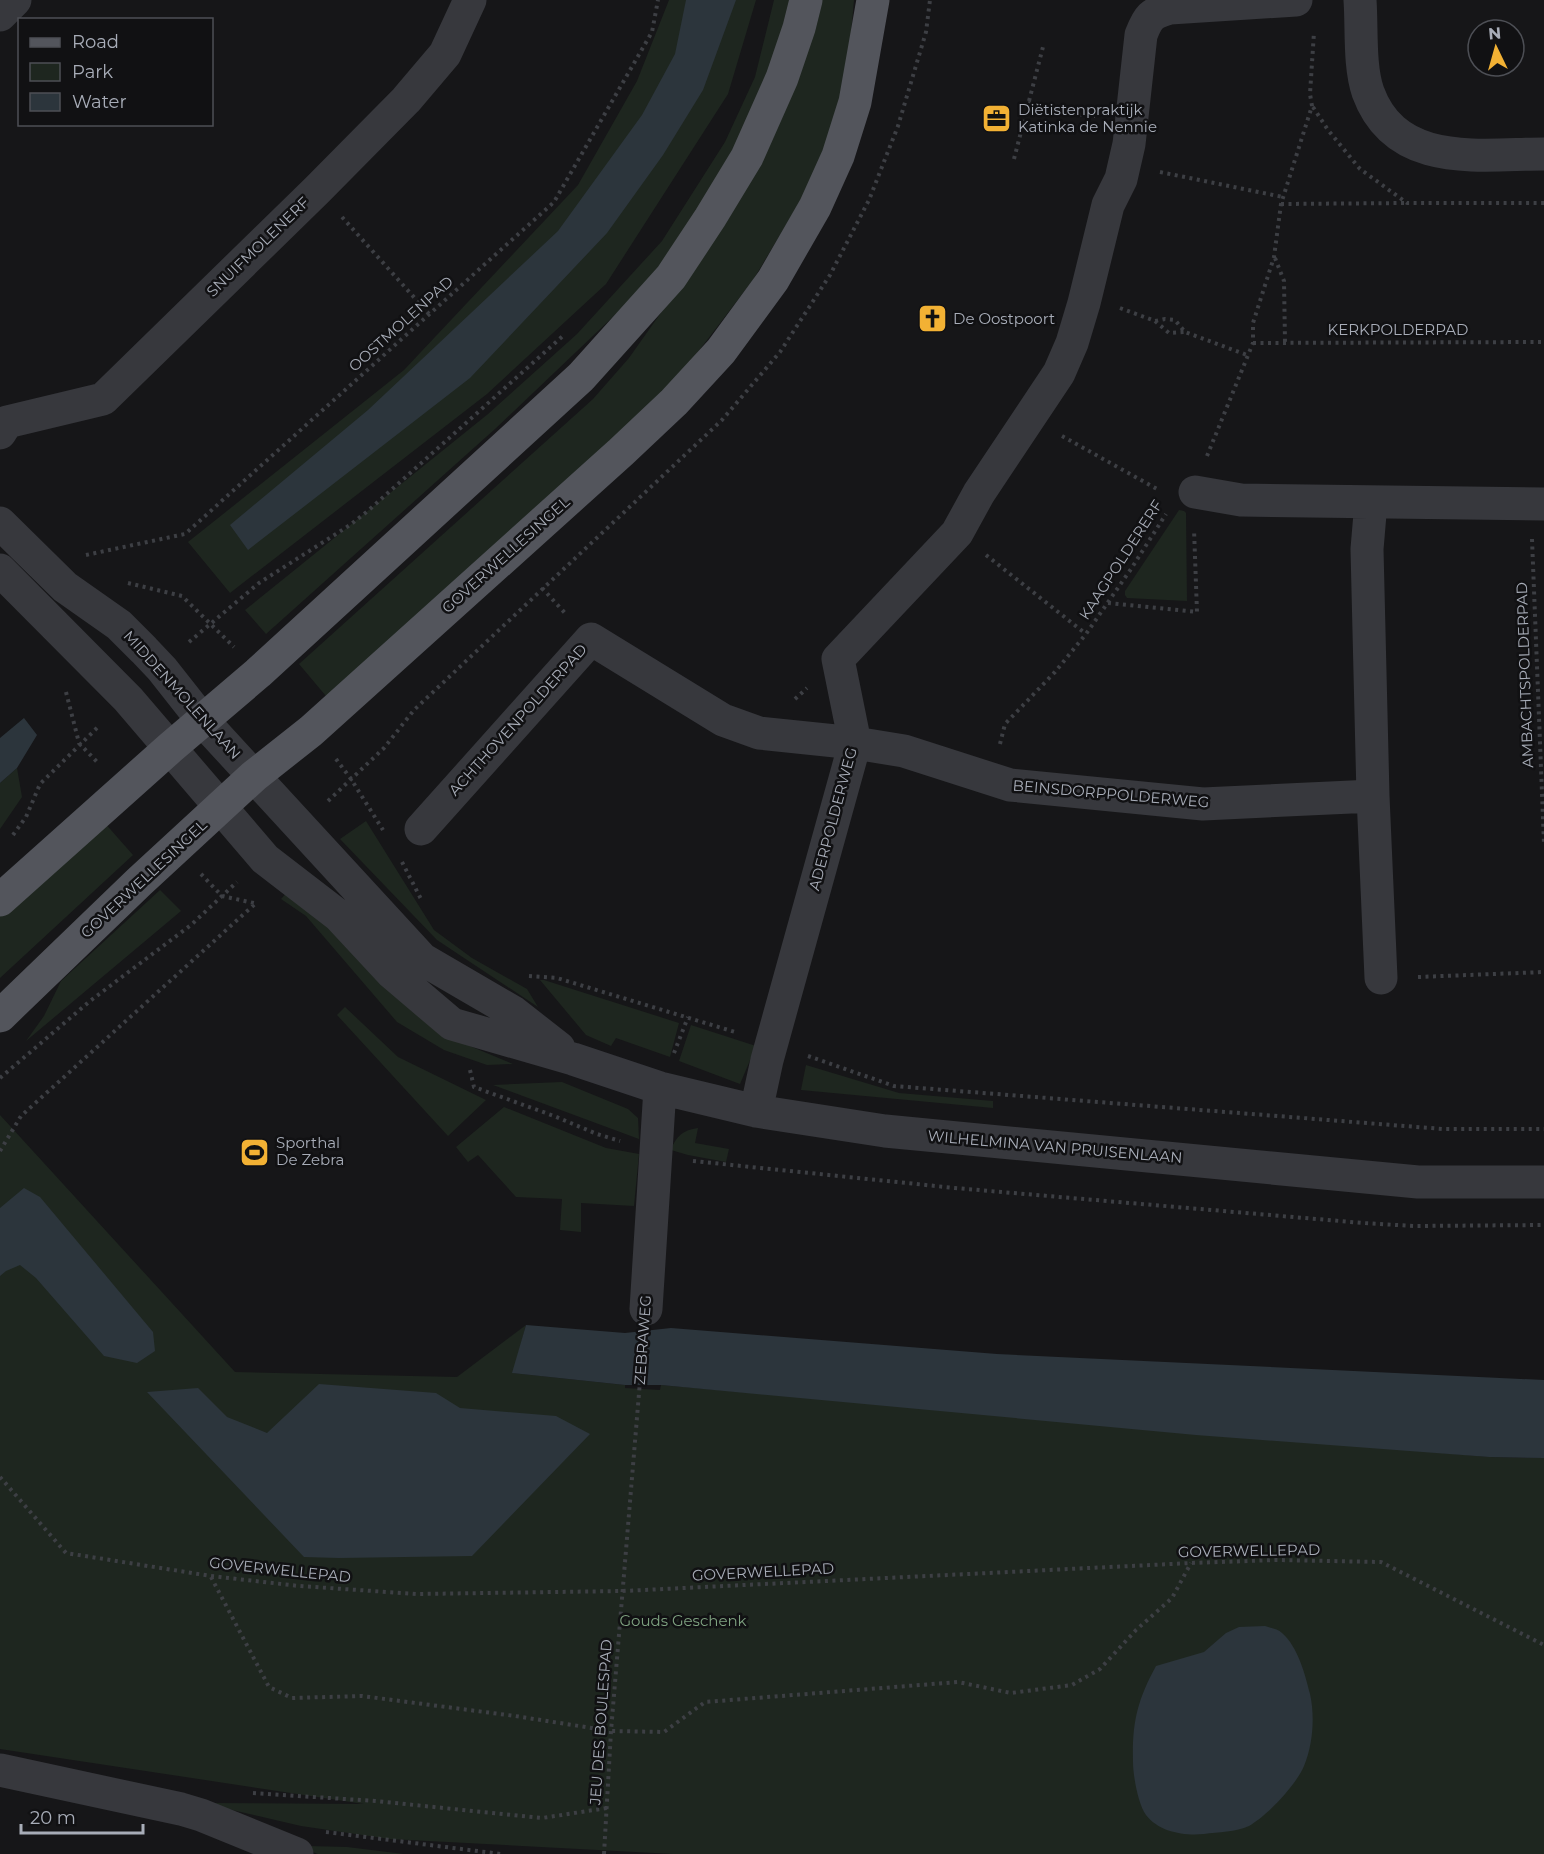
<svg xmlns="http://www.w3.org/2000/svg" width="1544" height="1854" viewBox="0 0 1544 1854" font-family="Montserrat,sans-serif">
	<style>
		.green { fill: #1e261f }
		.water { fill: #2c353c }
		.lines { fill: none; stroke-linecap: round; stroke-linejoin: round }
		.path { stroke: #3d3f44; stroke-width: 4; stroke-dasharray: 3 4.5; stroke-linecap: butt }
		.minor { stroke: #37383d; stroke-width: 33 }
		.major { stroke: #53555c; stroke-width: 33 }
		.labels { text-anchor: middle; stroke-width: 5; stroke-linejoin: round; paint-order: stroke }
		.poi-label { font-size: 15px; fill: #a8adb8; stroke: #111113; text-anchor: start }
		.street-label { font-size: 15px; fill: #a8adb8; stroke: #111113 }
		.park-label { font-size: 15px; fill: #7fa381; stroke: #111113 }
	</style>
	<rect width="100%" height="100%" fill="#161618"/>
	<!-- green -->
	<path class="green" d="M 669,0 L 756,0 L 728,94 L 606,284 L 487,394 L 230,593 L 188,542 L 404,370 L 578,185 L 637,81 Z
		M 774,0 L 792,0 L 769,75 L 735,154 L 683,241 L 639,292 L 495,429 L 266,634 L 245,610 L 488,414 L 577,334 L 662,241 L 725,142 L 755,77 Z
		M 817,0 L 854,0 L 846,90 L 822,165 L 753,280 L 678,378 L 331,702 L 299,664 L 593,399 L 629,358 L 725,222 Z
		M 1179,510 L 1184,511 L 1186,513 L 1187,601 L 1127,598 L 1125,595 L 1125,591 Z
		M 17,768 L 22,797 L 0,829 L 0,783 Z
		M 103,821 L 133,855 L 0,978 L 0,914 Z
		M 366,821 L 434,930 L 472,958 L 527,989 L 538,1007 L 437,940 L 340,839 Z
		M 291,888 L 453,1039 L 513,1064 L 487,1065 L 444,1050 L 397,1022 L 306,916 L 281,899 Z
		M 160,890 L 181,911 L 26,1041 L 44,1016 L 61,981 Z
		M 540,980 L 544,980 L 679,1023 L 670,1057 L 616,1038 L 611,1046 L 586,1035 Z
		M 345,1007 L 398,1057 L 486,1100 L 448,1136 L 337,1015 Z
		M 691,1025 L 756,1046 L 740,1084 L 679,1061 Z
		M 806,1065 L 899,1093 L 993,1101 L 993,1108 L 801,1090 Z
		M 562,1082 L 628,1109 L 638,1118 L 639,1139 L 493,1085 Z
		M 504,1107 L 606,1148 L 639,1154 L 634,1206 L 581,1203 L 581,1232 L 560,1230 L 562,1199 L 516,1197 L 478,1155 L 468,1162 L 456,1147 Z
		M 0,1115 L 235,1372 L 457,1377 L 526,1325 L 513,1373 L 625,1385 L 625,1388 L 660,1390 L 661,1385 L 1489,1457 L 1544,1458 L 1544,1854 L 673,1854 L 390,1839 L 301,1826 L 202,1803 L 364,1804 L 0,1749 Z
		M 698,1128 L 695,1143 L 729,1149 L 726,1162 L 688,1155 L 671,1150 C 676,1136 683,1130 698,1128 Z
		M 308,1846 L 347,1847 L 404,1854 L 318,1854 L 307,1850 Z"/>
	<!-- water -->
	<path class="water" d="M 686,0 L 736,0 L 703,90 L 663,155 L 607,233 L 470,378 L 248,550 L 230,525 L 368,410 L 558,231 L 642,115 L 675,54 Z
		M 24,718 L 37,735 L 17,768 L 0,783 L 0,738 Z
		M 24,1188 L 40,1197 L 153,1332 L 155,1351 L 137,1363 L 104,1356 L 36,1278 L 20,1265 L 6,1271 L 0,1276 L 0,1208 Z
		M 526,1325 L 625,1333 L 671,1328 L 997,1354 L 1544,1380 L 1544,1458 L 1489,1457 L 1196,1435 L 661,1385 L 625,1385 L 512,1373 Z
		M 319,1384 L 436,1393 L 460,1408 L 556,1416 L 590,1434 L 472,1556 L 339,1558 L 304,1557 L 147,1392 L 198,1388 L 227,1417 L 267,1433 Z
		M 1265,1626 C 1270,1628 1278,1629 1282,1633 C 1298,1647 1305,1674 1310,1694 C 1315,1716 1313,1745 1304,1766 C 1296,1785 1267,1816 1249,1826 C 1236,1832 1218,1832 1204,1834 C 1184,1836 1159,1832 1146,1815 C 1138,1804 1133,1775 1133,1762 C 1132,1723 1137,1701 1156,1666 L 1204,1652 L 1226,1633 L 1239,1627 Z"/>
	<g class="lines">
		<!-- path -->
		<path class="path" d="M 1028,103 L 1086,116 L 1095,116
			M 1313,107 L 1328,130 L 1360,169 L 1407,203 L 1544,203
			M 1014,159 L 1044,43
			M 1160,172 L 1283,197
			M 1281,204 L 1406,203
			M 342,217 L 429,314
			M 1275,258 L 1284,281 L 1285,342
			M 1120,308 L 1155,321 L 1165,319 L 1175,320 L 1185,332 L 1247,355
			M 1155,321 L 1169,333 L 1185,332
			M 1253,343 L 1544,342
			M 1062,436 L 1157,489
			M 1207,456 L 1253,343 L 1253,323 L 1274,257 L 1281,204 L 1312,106 L 1310,94 L 1314,32
			M 1532,539 L 1544,844
			M 86,555 L 185,534 L 554,202 L 652,32 L 658,0
			M 986,555 L 1086,634
			M 128,583 L 182,596 L 234,647
			M 542,588 L 565,613
			M 1108,603 L 1197,612 L 1194,529
			M 189,642 L 259,583 L 350,525 L 369,510 L 565,334
			M 66,692 L 79,743 L 98,763
			M 795,699 L 807,688
			M 1000,744 L 1005,724 L 1055,672 L 1086,634 L 1131,569 L 1166,514
			M 336,759 L 351,779 L 383,830
			M 328,801 L 384,748 L 414,710 L 722,420 L 780,352 L 830,275 L 869,200 L 898,126 L 926,32 L 930,0
			M 13,835 L 26,817 L 40,784 L 100,725
			M 402,862 L 422,901
			M 201,874 L 222,896 L 258,904
			M 529,976 L 557,978 L 735,1032
			M 1418,977 L 1544,972
			M 674,1053 L 688,1017
			M 808,1056 L 894,1086 L 1443,1129 L 1544,1129
			M 470,1070 L 474,1087 L 554,1116 L 597,1134 L 620,1141
			M 0,1078 L 90,1001 L 191,925 L 237,882
			M 0,1151 L 21,1116 L 256,903
			M 693,1161 L 955,1188 L 1363,1223 L 1414,1226 L 1544,1225
			M 0,1477 L 66,1553 L 211,1576 L 299,1586 L 417,1594 L 623,1591 L 1191,1563 L 1277,1560 L 1381,1562 L 1544,1645
			M 211,1577 L 269,1687 L 292,1698 L 362,1696 L 515,1716 L 611,1731 L 664,1732 L 705,1702 L 958,1682 L 1011,1693 L 1072,1685 L 1100,1669 L 1136,1630 L 1172,1598 L 1191,1563
			M 253,1793 L 375,1801 L 542,1818 L 607,1808
			M 326,1832 L 501,1854
			M 604,1854 L 611,1731 L 643,1345"/>
		<!-- minor -->
		<path class="minor" d="M 1360,0 C 1362,28 1359,66 1368,92 C 1396,169 1479,154 1544,154
			M 0,15 L 15,0
			M 0,433 L 7,422 L 103,399 L 317,190 L 406,100 L 445,54 L 470,0
			M 1195,492 L 1241,500 L 1544,504
			M 0,523 L 65,587 L 119,625 L 144,650 L 162,669 L 203,721 L 422,959 L 513,1012 L 559,1048
			M 0,570 L 128,699 L 265,859 L 339,916 L 392,973 L 452,1024 L 573,1059 L 660,1088 L 756,1111 L 885,1131 L 1418,1182 L 1544,1182
			M 1373,796 L 1381,978
			M 421,829 L 591,639 L 723,720 L 759,733 L 855,743 L 904,751 L 1010,785 L 1203,804 L 1373,796 L 1367,549 L 1371,502
			M 756,1111 L 767,1060 L 855,743 L 838,659 L 957,533 L 979,493 L 1059,373 L 1072,343 L 1084,303 L 1108,205 L 1121,179 L 1129,144 L 1141,35 C 1148,17 1151,13 1170,8 L 1296,0
			M 646,1309 L 660,1088
			M 0,1770 L 181,1809 L 201,1815 L 297,1854"/>
		<!-- major -->
		<path class="major" d="M 0,900 L 170,748 L 258,673 L 581,377 L 671,277 L 710,218 L 747,157 L 782,78 L 799,28 L 806,0
			M 0,1016 L 139,882 L 254,776 L 311,731 L 621,452 L 674,402 L 721,351 L 773,280 L 815,207 L 838,156 L 855,102 L 873,0"/>
	</g>
	<!-- icons -->
	<defs>
		<symbol id="office-square" viewBox="-11 -11 22 22"><rect x="-9" y="-9" width="18" height="18" rx="4" fill="#f2b134" stroke="#111113"/><path d="M-6-3h4V-5.5h4V-3h4V5H-6ZM-1-4.5V-3h2v-1.5ZM-6 0V1H6V0Z" fill="#111"/></symbol>
		<symbol id="church-square" viewBox="-11 -11 22 22"><rect x="-9" y="-9" width="18" height="18" rx="4" fill="#f2b134" stroke="#111113"/><path d="M-1.2-6h2.4v3.5h3.3v2.4h-3.3V6h-2.4V-.1h-3.3v-2.4h3.3Z" fill="#111"/></symbol>
		<symbol id="stadium-square" viewBox="-11 -11 22 22"><rect x="-9" y="-9" width="18" height="18" rx="4" fill="#f2b134" stroke="#111113"/><path d="M0-5a6.5 5 0 1 0 0 10a6.5 5 0 1 0 0-10ZM-3.5-1.8h7v3.6h-7Z" fill="#111"/></symbol>
	</defs>
	<g fill-rule="evenodd">
		<use href="#office-square" x="980" y="102" width="33" height="33"/>
		<use href="#church-square" x="916" y="302" width="33" height="33"/>
		<use href="#stadium-square" x="238" y="1136" width="33" height="33"/>
	</g>
	<g class="labels">
		<!-- poi labels -->
		<g class="poi-label">
			<text x="1018" y="115">Diëtistenpraktijk<tspan x="1018" dy="17">Katinka de Nennie</tspan></text>
			<text x="953" y="324">De Oostpoort</text>
			<text x="276" y="1148">Sporthal<tspan x="276" dy="17">De Zebra</tspan></text>
		</g>
		<!-- street labels -->
		<g class="street-label">
			<text transform="translate(258 247) rotate(-44)" y="5">SNUIFMOLENERF</text>
			<text transform="translate(401 324) rotate(-42)" y="5">OOSTMOLENPAD</text>
			<text x="1398" y="335">KERKPOLDERPAD</text>
			<text transform="translate(506 555) rotate(-42)" y="5">GOVERWELLESINGEL</text>
			<text transform="translate(1121 560) rotate(-57)" y="5">KAAGPOLDERERF</text>
			<text transform="translate(1525 675) rotate(-92)" y="5">AMBACHTSPOLDERPAD</text>
			<text transform="translate(182 695) rotate(48)" y="5">MIDDENMOLENLAAN</text>
			<text transform="translate(518 720) rotate(-48)" y="5">ACHTHOVENPOLDERPAD</text>
			<text transform="translate(1111 794) rotate(5)" y="5">BEINSDORPPOLDERWEG</text>
			<text transform="translate(833 819) rotate(-75)" y="5">ADERPOLDERWEG</text>
			<text transform="translate(144 879) rotate(-43)" y="5">GOVERWELLESINGEL</text>
			<text transform="translate(1055 1147) rotate(5)" y="5">WILHELMINA VAN PRUISENLAAN</text>
			<text transform="translate(643 1340) rotate(-86)" y="5">ZEBRAWEG</text>
			<text transform="translate(1249 1551) rotate(-1)" y="5">GOVERWELLEPAD</text>
			<text transform="translate(280 1570) rotate(6)" y="5">GOVERWELLEPAD</text>
			<text transform="translate(763 1572) rotate(-3)" y="5">GOVERWELLEPAD</text>
			<text transform="translate(601 1722) rotate(-86)" y="5">JEU DES BOULESPAD</text>
		</g>
		<!-- park labels -->
		<g class="park-label">
			<text x="683" y="1626">Gouds Geschenk</text>
		</g>
	</g>
	<!-- legend -->
	<rect x="18" y="18" width="195" height="108" fill="#111113" stroke="#4d4f55" stroke-width="1.5"/>
	<rect x="30" y="38" width="30" height="9" fill="#53555c" stroke="#4d4f55" stroke-width="1.5"/>
	<text x="72" y="48" font-size="18" fill="#a8adb8">Road</text>
	<rect x="30" y="63" width="30" height="18" fill="#1e261f" stroke="#4d4f55" stroke-width="1.5"/>
	<text x="72" y="78" font-size="18" fill="#a8adb8">Park</text>
	<rect x="30" y="93" width="30" height="18" fill="#2c353c" stroke="#4d4f55" stroke-width="1.5"/>
	<text x="72" y="108" font-size="18" fill="#a8adb8">Water</text>
	<!-- north arrow -->
	<g transform="translate(1496 48) rotate(355)"><circle r="28" fill="#111113" stroke="#4d4f55" stroke-width="1.5"/>
	<path d="M0-4.5L10 22L0 15L-10 22Z" fill="#f2b134"/>
	<text y="-9" font-size="16" font-weight="bold" text-anchor="middle" fill="#a8adb8">N</text>
	</g>
	<!-- scale -->
	<path d="M21 1824v9h122v-9" fill="none" stroke="#a8adb8" stroke-width="3"/>
	<text x="30" y="1824" font-size="18" fill="#a8adb8" stroke="#111113" stroke-width="4.5" paint-order="stroke">20 m</text>
</svg>
